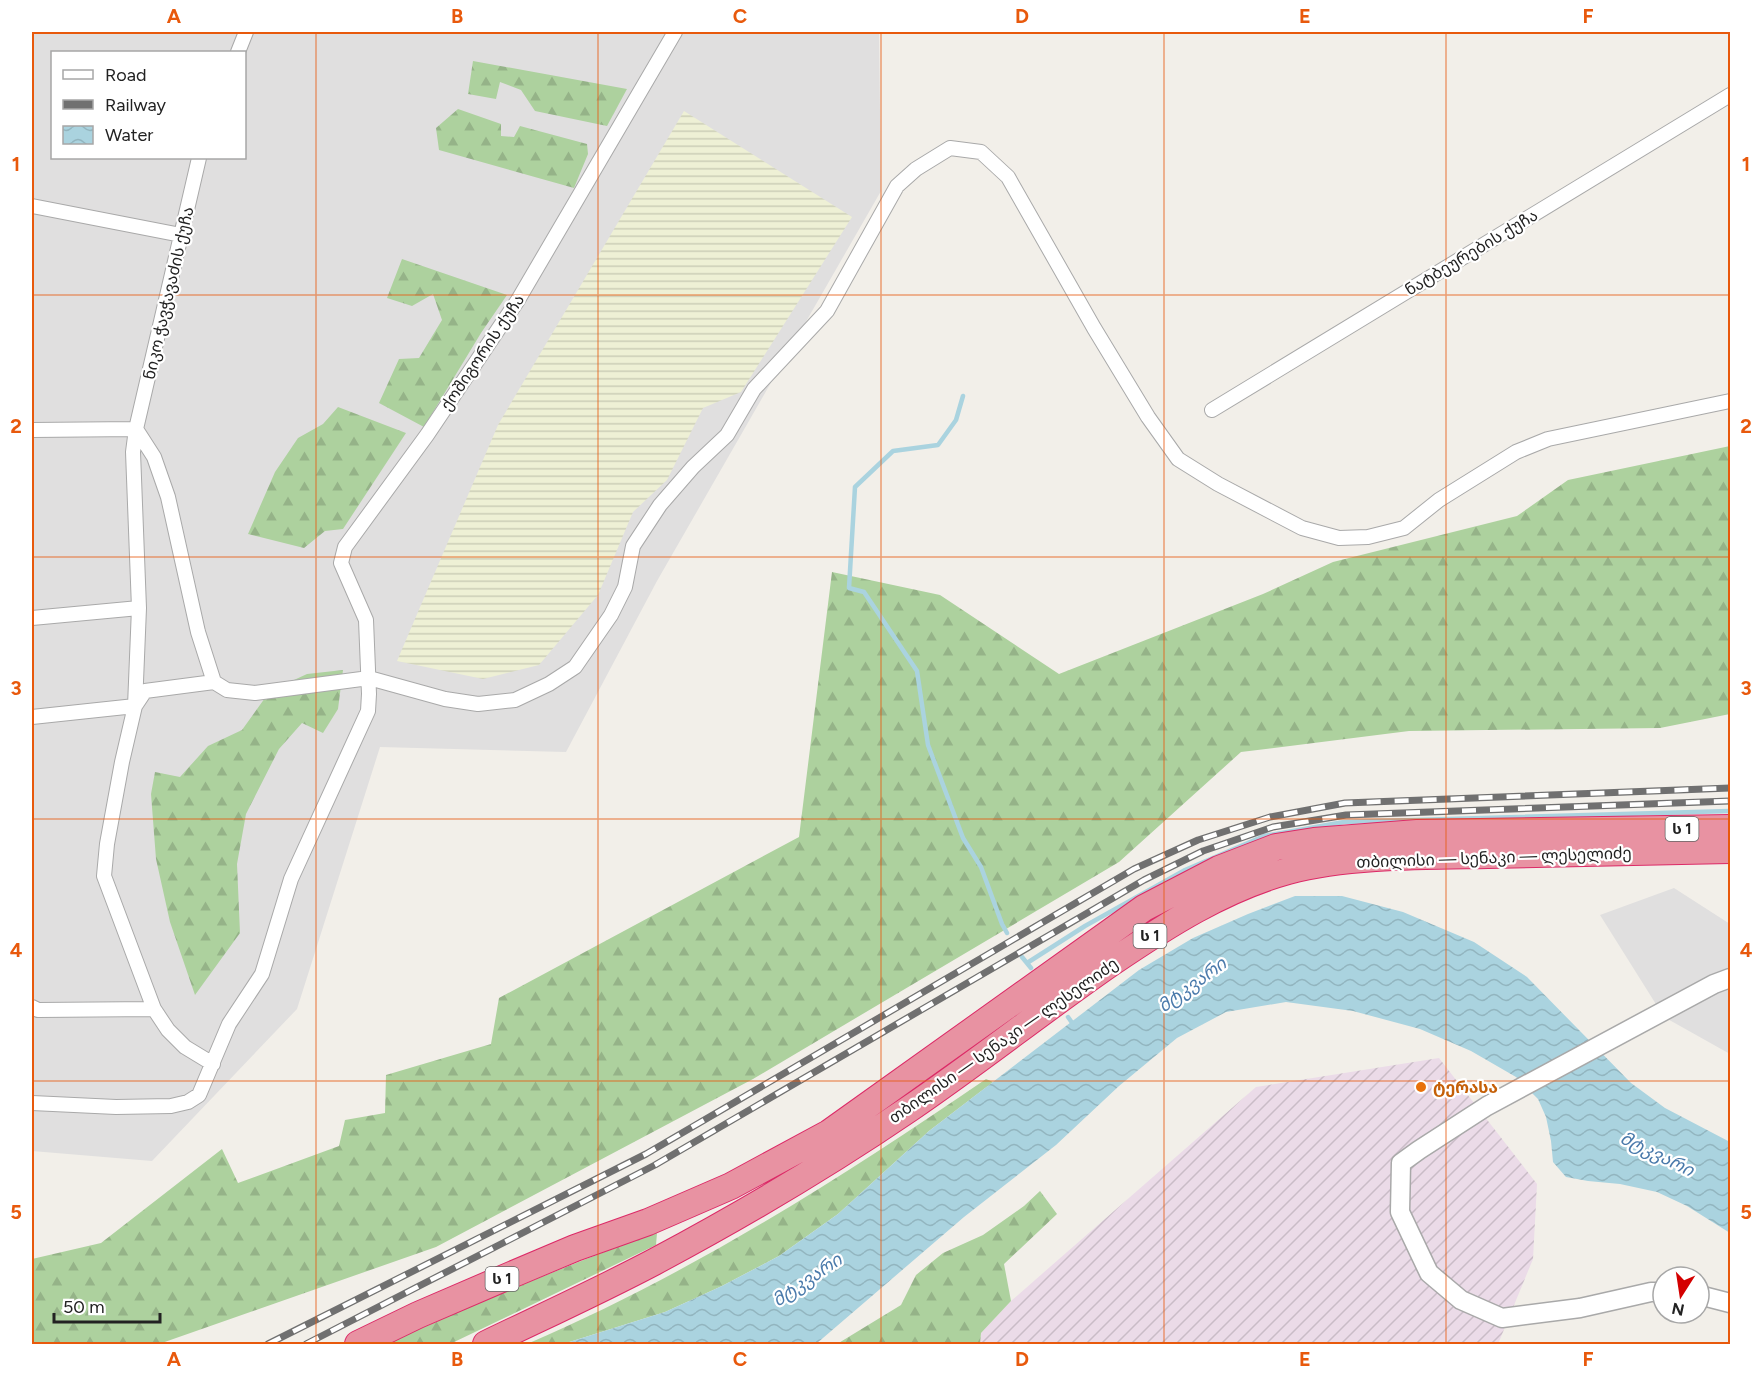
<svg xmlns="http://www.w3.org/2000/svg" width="1762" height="1376" viewBox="0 0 1762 1376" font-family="Figtree,'Noto Sans Georgian',sans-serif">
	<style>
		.residential { fill: #e0dfdf; fill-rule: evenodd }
		.industrial { fill: url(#industrial-furrows) }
		.farmland { fill: url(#farmland-rules) }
		.forest { fill: url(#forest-firs) }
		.water { fill: url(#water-waves) }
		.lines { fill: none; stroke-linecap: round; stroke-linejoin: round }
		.stream { stroke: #aad3df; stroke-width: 4.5 }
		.minor-casing { stroke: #a9a9a9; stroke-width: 16 }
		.tertiary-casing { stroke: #a9a9a9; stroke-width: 21 }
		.motorway-casing { stroke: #dc2a67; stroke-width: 28 }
		.minor { stroke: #fff; stroke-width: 14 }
		.tertiary { stroke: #fff; stroke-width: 18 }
		.motorway { stroke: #e892a2; stroke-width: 26 }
		.rail-casing { stroke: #707070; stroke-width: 7 }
		.rail { stroke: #fff; stroke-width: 4.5; stroke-dasharray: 14; stroke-linecap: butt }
		.grid { fill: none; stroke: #e8590c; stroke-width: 1.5; stroke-opacity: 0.55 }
		.food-dot { fill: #e8710a; stroke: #fff; stroke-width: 2 }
		.labels { text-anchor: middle; stroke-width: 4.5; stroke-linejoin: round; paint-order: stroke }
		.shield { fill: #fff; stroke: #646464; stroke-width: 1.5 }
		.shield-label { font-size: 15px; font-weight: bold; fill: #222 }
		.street-label { font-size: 16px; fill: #222; stroke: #fff }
		.food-label { font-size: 16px; font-weight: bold; fill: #c56008; stroke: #fff; text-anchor: start }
		.water-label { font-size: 18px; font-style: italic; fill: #4a7aab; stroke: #fff }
		.neatline { fill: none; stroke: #e8590c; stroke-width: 2 }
		.grid-label { font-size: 20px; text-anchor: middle; font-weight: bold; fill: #e8590c }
	</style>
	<defs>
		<pattern id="industrial-furrows" width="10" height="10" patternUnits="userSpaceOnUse" patternTransform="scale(1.5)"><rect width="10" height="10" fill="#ebdbe8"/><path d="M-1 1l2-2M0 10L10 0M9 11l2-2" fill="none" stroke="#c9bcc7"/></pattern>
		<pattern id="farmland-rules" width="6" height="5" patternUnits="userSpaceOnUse" patternTransform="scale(1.5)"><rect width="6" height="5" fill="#eef0d5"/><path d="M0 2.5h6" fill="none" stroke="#ccceb7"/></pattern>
		<pattern id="forest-firs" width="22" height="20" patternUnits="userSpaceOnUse" patternTransform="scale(1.5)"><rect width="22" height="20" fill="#add19e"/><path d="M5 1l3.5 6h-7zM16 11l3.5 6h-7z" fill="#95b388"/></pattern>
		<pattern id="water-waves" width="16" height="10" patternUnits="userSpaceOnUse" patternTransform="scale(1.5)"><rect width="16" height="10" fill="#aad3df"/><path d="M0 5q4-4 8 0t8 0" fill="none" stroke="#92b5bf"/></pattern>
	</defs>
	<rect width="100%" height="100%" fill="#f2efe9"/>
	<!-- residential -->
	<path class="residential" d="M 32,32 L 879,32 L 881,191 L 657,581 L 566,752 L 380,747 L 297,1009 L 152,1161 L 32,1151 ZM 52,52 L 244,52 L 244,158 L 52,158 Z
		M 1674,888 L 1730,924 L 1730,1054 L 1664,1017 L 1600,915 Z"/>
	<!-- industrial -->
	<path class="industrial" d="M 1439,1058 L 1537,1184 L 1533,1259 L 1498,1344 L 980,1344 L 981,1333 L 1011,1301 L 1256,1087 Z"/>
	<!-- farmland -->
	<path class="farmland" d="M 684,111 L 852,217 L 741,392 L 703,408 L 667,480 L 633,512 L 598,595 L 539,665 L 483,679 L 397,661 L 498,425 Z"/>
	<!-- forest -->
	<path class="forest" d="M 473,61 L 627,89 L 607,126 L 535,111 L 521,90 L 500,82 L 496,99 L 468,94 Z
		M 458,109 L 501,124 L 501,136 L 514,137 L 520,126 L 587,144 L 588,154 L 574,188 L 439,150 L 436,128 Z
		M 402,259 L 507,295 L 481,333 L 424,427 L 379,403 L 399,359 L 419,358 L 442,320 L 433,294 L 412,306 L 387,298 Z
		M 338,407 L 406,433 L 343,529 L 325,531 L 304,548 L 248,534 L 275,472 L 298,438 L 323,424 Z
		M 1730,446 L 1730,714 L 1660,728 L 1409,731 L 1241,752 L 1119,862 L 753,1079 L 436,1247 L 159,1344 L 32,1344 L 32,1259 L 101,1243 L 222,1149 L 238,1183 L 339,1146 L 345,1120 L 385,1113 L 386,1075 L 491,1044 L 499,998 L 799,837 L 832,572 L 940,595 L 1059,674 L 1263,594 L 1333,562 L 1517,516 L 1568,480 Z
		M 343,670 L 338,709 L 323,733 L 302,723 L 279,749 L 246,814 L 237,864 L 240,933 L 195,995 L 170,922 L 156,859 L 151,794 L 155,772 L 180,777 L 208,746 L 242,730 L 270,691 L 307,674 Z
		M 986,1079 L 993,1082 L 929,1131 L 838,1214 L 779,1256 L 722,1286 L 665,1312 L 563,1344 L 527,1344 C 690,1274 840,1179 986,1079 Z
		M 1040,1191 L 1057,1214 L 1004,1264 L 1011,1301 L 981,1333 L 980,1344 L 837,1344 L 901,1305 L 916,1275 L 943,1253 L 983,1235 L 1024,1206 Z
		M 657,1233 L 656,1245 L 450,1344 L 386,1344 C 475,1305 564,1265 657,1233 Z"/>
	<!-- water -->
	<path class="water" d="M 1295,896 L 1342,896 L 1403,912 L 1474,942 L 1527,977 L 1631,1083 L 1665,1108 L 1730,1142 L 1730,1233 L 1687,1206 L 1657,1192 L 1620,1184 L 1588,1181 L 1566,1177 L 1553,1162 L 1551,1141 L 1546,1117 L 1538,1099 L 1516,1077 L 1471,1051 L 1420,1029 L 1353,1011 L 1286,1002 L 1226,1012 L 1177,1038 L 1119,1086 L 1056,1145 L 964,1217 L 816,1344 L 563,1344 L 665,1312 L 722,1286 L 779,1256 L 838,1214 L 929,1131 L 1139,970 L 1193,938 L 1248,914 Z"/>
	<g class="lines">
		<!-- stream -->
		<path class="stream" d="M 963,396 L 956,420 L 938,445 L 893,451 L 855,487 L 849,588 L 864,592 L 917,671 L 928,745 L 963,838 L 981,867 L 1002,924 L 1007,933
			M 1022,957 L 1031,968
			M 1027,963 L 1085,926 L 1185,870 L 1264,836 L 1344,822 L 1730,811
			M 1068,1017 L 1075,1027"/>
		<defs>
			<path id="minor" d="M 238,52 L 246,32
				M 199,158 L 136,429 L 133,452 L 139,608 L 135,706 L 122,762 L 107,844 L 104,876 L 154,1009 L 168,1030 L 185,1047 L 213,1064
				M 32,206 L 181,235
				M 1212,410 L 1730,95
				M 32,430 L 136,429 L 154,457 L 168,497 L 198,632 L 214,682 L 227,690 L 255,693 L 369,678 L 445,699 L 478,704 L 515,700 L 549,684 L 575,667 L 611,615 L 625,587 L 633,546 L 660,505 L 693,467 L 727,435 L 754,389 L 827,311 L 897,186 L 916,169 L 950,148 L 981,152 L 1008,177 L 1094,328 L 1148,417 L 1178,459 L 1218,484 L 1302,528 L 1339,538 L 1368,537 L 1404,528 L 1439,500 L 1516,452 L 1548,439 L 1730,401
				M 32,618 L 139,608
				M 32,717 L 135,706 L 145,691 L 214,682
				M 32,1007 L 38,1010 L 154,1009
				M 32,1103 L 116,1107 L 171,1106 L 188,1102 L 199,1095 L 229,1024 L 262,974 L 291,879 L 368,711 L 369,694 L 366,620 L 341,563 L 345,547 L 427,435 L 518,300 L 675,32"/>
			<path id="tertiary" d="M 1663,1292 L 1651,1292 L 1580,1308 L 1502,1318 L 1461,1300 L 1429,1273 L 1400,1212 L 1401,1163 L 1419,1150 L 1487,1106 L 1714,984 L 1730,978
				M 1699,1295 L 1730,1303"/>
			<path id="motorway" d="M 358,1344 L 418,1315 L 511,1275 L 575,1248 L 648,1222 L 731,1186 L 829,1133 L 1144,908 L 1219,869 L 1276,847 L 1314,841 L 1417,833 L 1730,828
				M 486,1344 C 542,1317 599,1291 654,1262 C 742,1215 827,1165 909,1109 C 978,1062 1043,1010 1111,963 C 1167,925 1223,889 1288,871 C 1348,855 1426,856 1488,855 C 1569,853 1650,852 1730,850"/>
		</defs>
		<!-- minor casing -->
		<use href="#minor" class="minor-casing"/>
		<!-- tertiary casing -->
		<use href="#tertiary" class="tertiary-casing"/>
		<!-- motorway casing -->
		<use href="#motorway" class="motorway-casing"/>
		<!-- minor -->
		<use href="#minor" class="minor"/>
		<!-- tertiary -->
		<use href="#tertiary" class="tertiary"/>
		<!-- motorway -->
		<use href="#motorway" class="motorway"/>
		<defs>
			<path id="rail" d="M 268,1344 L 646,1154 L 1134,869 L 1198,840 L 1270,817 L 1345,803 L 1730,788
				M 306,1344 L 655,1165 L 1144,880 L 1203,851 L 1273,827 L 1346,815 L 1730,801"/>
		</defs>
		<!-- rail casing -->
		<use href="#rail" class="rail-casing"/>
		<!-- rail -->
		<use href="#rail" class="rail"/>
	</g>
	<!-- grid -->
	<path class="grid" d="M 316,32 L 316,1344M 598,32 L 598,1344M 881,32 L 881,1344M 1164,32 L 1164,1344M 1446,32 L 1446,1344M 32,295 L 1730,295M 32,557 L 1730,557M 32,819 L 1730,819M 32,1081 L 1730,1081"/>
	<!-- markers -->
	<circle class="food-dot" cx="1421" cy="1087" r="6"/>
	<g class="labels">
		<!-- shield labels -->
		<g class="shield">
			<rect x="1665.5" y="817" width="33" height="24" rx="4.5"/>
			<rect x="1133.5" y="924" width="33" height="24" rx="4.5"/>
			<rect x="485.5" y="1267" width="33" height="24" rx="4.5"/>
		</g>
		<g class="shield-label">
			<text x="1682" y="834">ს 1</text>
			<text x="1150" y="941">ს 1</text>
			<text x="502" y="1284">ს 1</text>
		</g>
		<!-- street labels -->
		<g class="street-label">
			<text transform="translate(1471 252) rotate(-31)" y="6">ნატბეურების ქუჩა</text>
			<text transform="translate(168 293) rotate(-77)" y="6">ნიკო ჭავჭავაძის ქუჩა</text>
			<text transform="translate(482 352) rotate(-56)" y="6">ქოშიგორის ქუჩა</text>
			<text transform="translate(1494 857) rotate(-2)" y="6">თბილისი — სენაკი — ლესელიძე</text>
			<text transform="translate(1003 1040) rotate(-35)" y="6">თბილისი — სენაკი — ლესელიძე</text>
		</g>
		<!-- food labels -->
		<g class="food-label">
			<text x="1433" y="1093">ტერასა</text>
		</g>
		<!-- water labels -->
		<g class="water-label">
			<text transform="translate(1192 985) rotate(-36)" y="6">მტკვარი</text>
			<text transform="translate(1657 1154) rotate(26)" y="6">მტკვარი</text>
			<text transform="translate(807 1280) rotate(-34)" y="6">მტკვარი</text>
		</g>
	</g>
	<!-- border -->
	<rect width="1762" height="1376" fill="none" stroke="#ffffff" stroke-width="66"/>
	<!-- legend -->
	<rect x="51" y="51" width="195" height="108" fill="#ffffff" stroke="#a7a7a7" stroke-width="1.5"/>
	<rect x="63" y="70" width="30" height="9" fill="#ffffff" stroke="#a7a7a7" stroke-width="1.5"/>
	<text x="105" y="81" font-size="18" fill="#222222">Road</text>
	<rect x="63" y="100" width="30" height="9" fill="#707070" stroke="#a7a7a7" stroke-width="1.5"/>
	<text x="105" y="111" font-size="18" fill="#222222">Railway</text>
	<rect x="63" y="126" width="30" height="18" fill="url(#water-waves)" stroke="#a7a7a7" stroke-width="1.5"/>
	<text x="105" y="141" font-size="18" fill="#222222">Water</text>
	<!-- north arrow -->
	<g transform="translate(1681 1295) rotate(192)"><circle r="28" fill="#ffffff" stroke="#a7a7a7" stroke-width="1.5"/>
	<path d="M0-4.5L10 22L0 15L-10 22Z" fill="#d40000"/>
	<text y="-9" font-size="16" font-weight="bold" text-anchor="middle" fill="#222222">N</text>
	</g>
	<!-- scale -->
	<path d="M54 1313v9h106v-9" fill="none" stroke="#222222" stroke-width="3"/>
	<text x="63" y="1313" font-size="18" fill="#222222" stroke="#ffffff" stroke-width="4.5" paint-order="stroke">50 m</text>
	<rect x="33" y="33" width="1696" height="1310" class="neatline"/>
	<g class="grid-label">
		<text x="174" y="23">A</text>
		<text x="457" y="23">B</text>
		<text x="740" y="23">C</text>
		<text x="1022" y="23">D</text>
		<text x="1305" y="23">E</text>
		<text x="1588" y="23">F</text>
		<text x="16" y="171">1</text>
		<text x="1746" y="171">1</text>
		<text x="16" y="433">2</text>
		<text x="1746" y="433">2</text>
		<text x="16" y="695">3</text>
		<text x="1746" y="695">3</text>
		<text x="16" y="957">4</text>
		<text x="1746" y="957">4</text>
		<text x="16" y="1219">5</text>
		<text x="1746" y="1219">5</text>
		<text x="174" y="1366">A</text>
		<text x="457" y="1366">B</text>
		<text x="740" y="1366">C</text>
		<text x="1022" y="1366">D</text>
		<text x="1305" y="1366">E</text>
		<text x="1588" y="1366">F</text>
	</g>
</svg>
